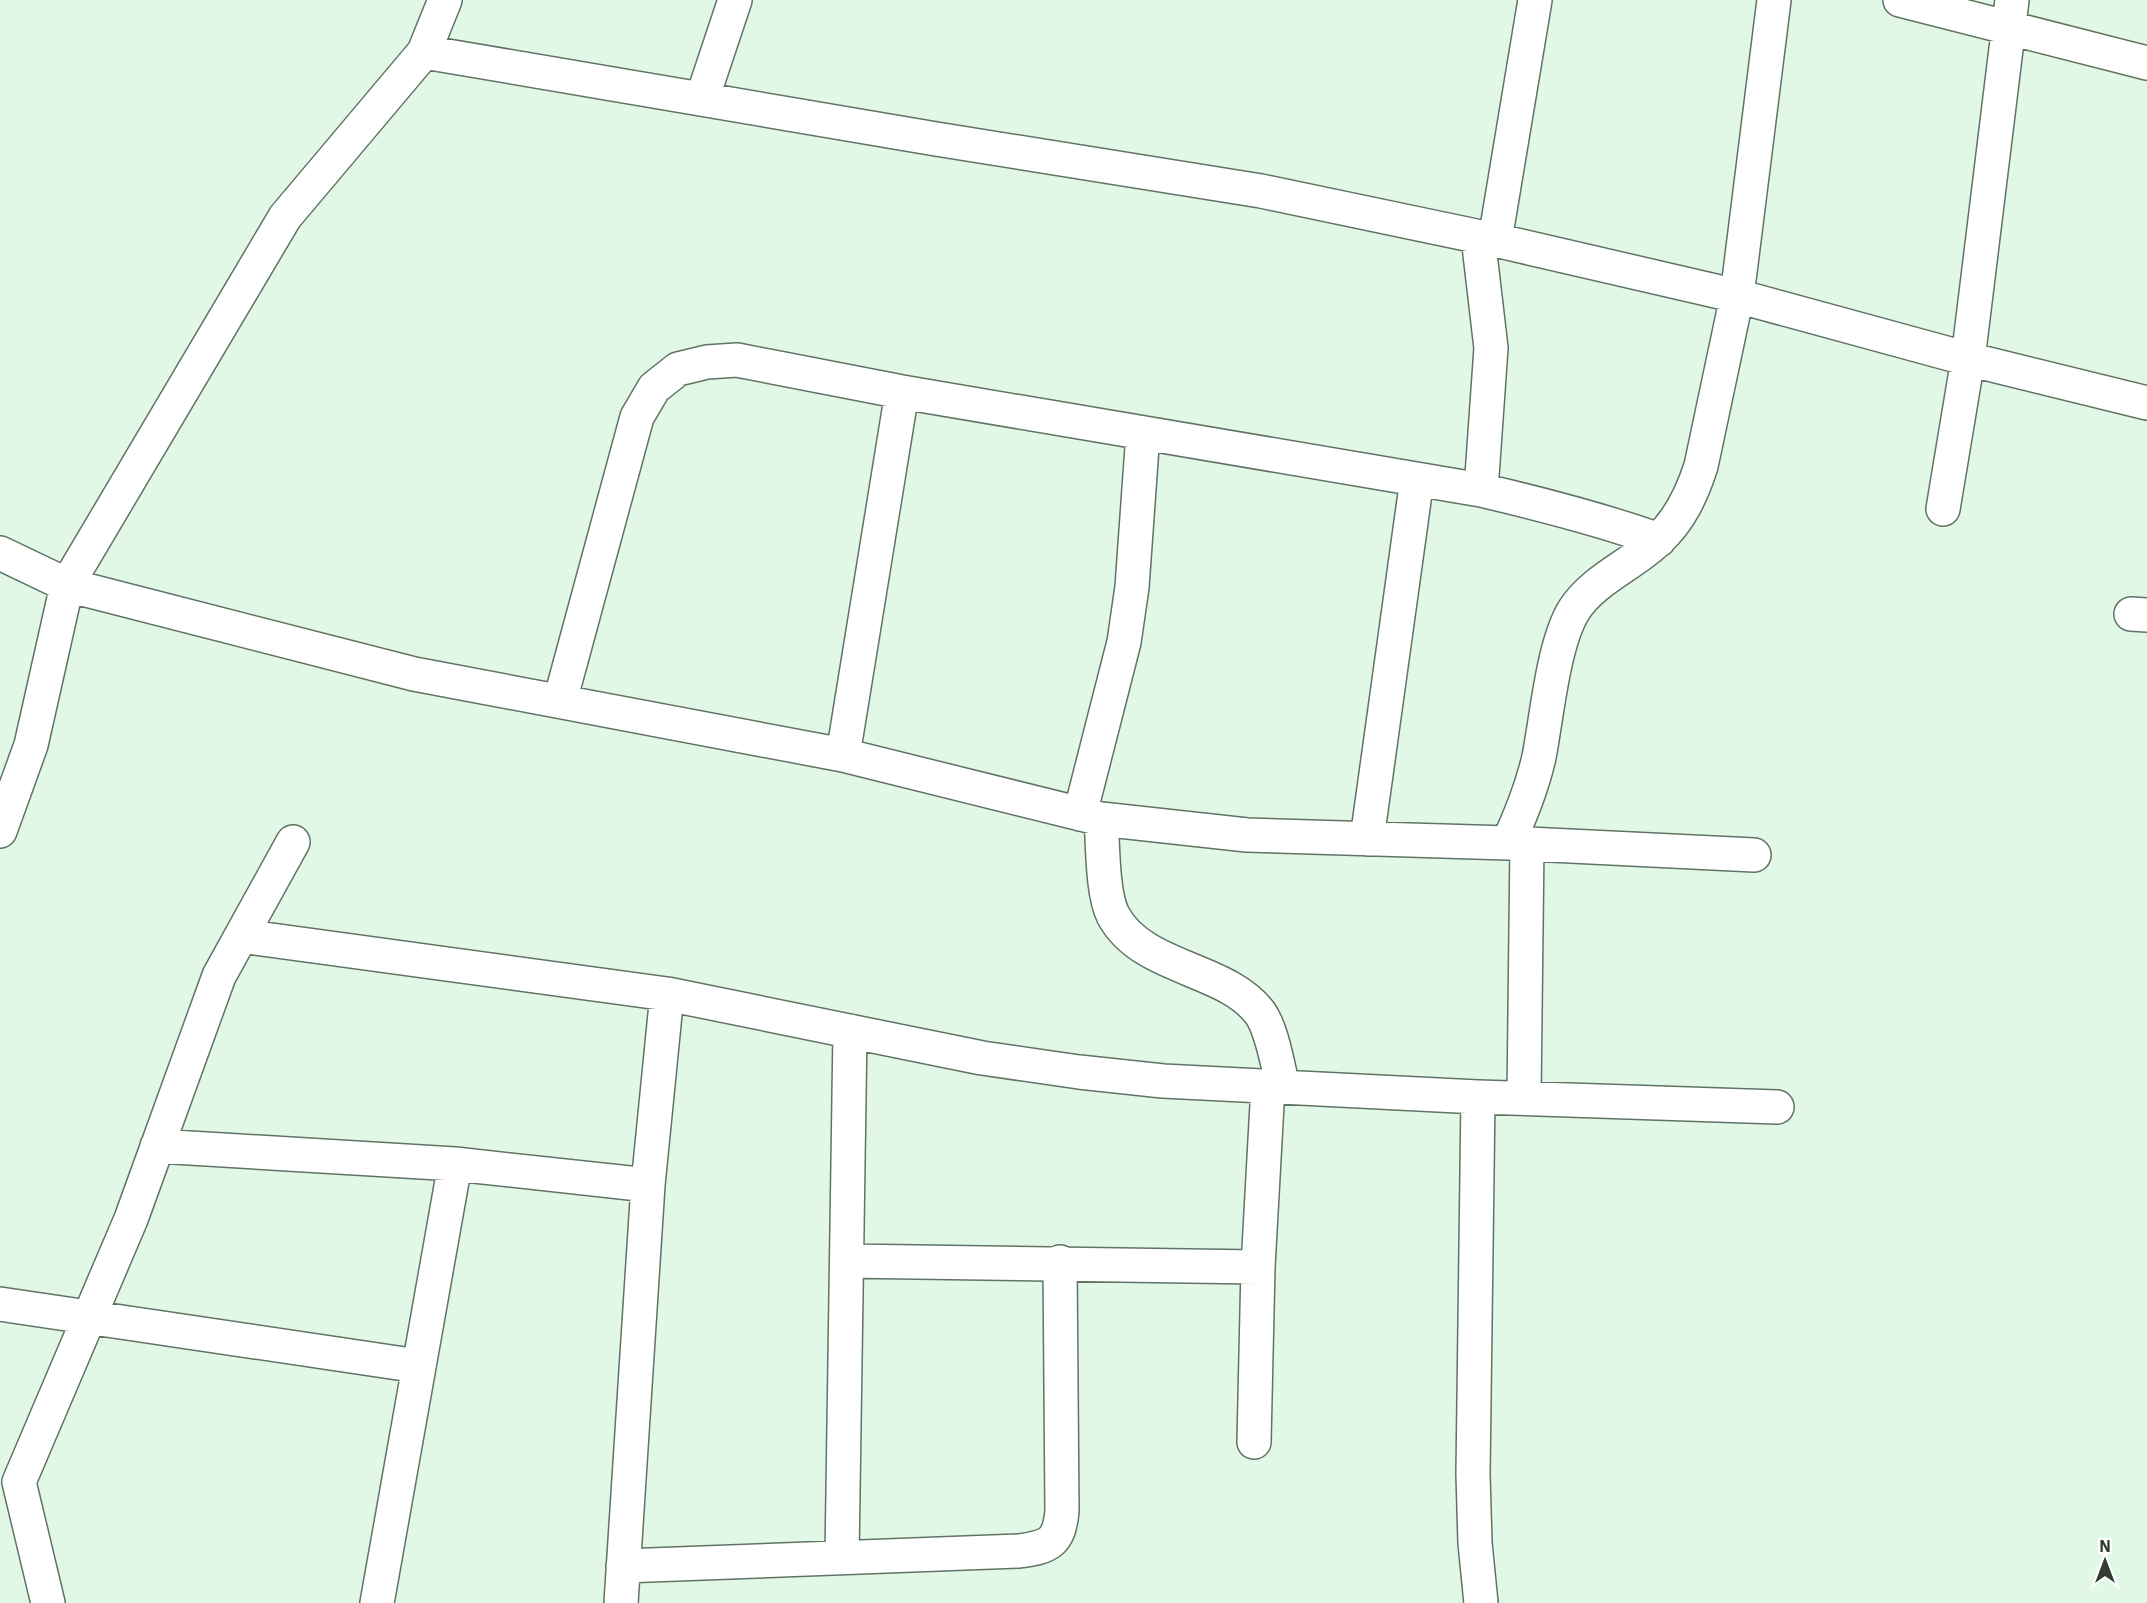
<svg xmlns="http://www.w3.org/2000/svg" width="2147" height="1603" viewBox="0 0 2147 1603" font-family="'IBM Plex Sans',sans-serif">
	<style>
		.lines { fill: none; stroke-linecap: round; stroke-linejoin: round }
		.minor-casing { stroke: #607364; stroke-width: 36 }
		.minor { stroke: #fff; stroke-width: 33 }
	</style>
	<rect width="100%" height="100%" fill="#e2f8e6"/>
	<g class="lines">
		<defs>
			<path id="minor" d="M 1900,0 L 2147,63
				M 424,52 L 936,139 L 1261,191 L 1495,240 L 1737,296 L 1968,359 L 2147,403
				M 702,99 L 735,0
				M 1478,237 L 1491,348 L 1481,490
				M 1495,240 L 1535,0
				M 1943,509 L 1968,359 L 2012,0
				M 0,553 L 67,585 L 414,674 L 843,755 L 1101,819 L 1247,835 L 1508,843 L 1754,855
				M 2131,614 L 2147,615
				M 560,701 L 637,417 L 654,388 L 678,369 L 707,362 L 737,360 L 902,392 L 1481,490 C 1541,504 1600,519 1659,540
				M 843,755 L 902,392
				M 1080,814 L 1124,642 L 1132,587 L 1143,433
				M 1101,819 C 1103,845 1102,893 1113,915 C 1142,970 1226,967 1260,1013 C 1272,1029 1278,1067 1283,1087
				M 0,831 L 31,745 L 67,585 L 285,217 L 424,52 L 445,0
				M 1367,839 L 1417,479
				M 1508,843 C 1521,815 1532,788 1539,757 C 1547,716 1553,644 1574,610 C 1594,579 1632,565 1658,540 C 1680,520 1692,494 1701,466 L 1737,296 L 1774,0
				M 241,936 L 667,994 L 648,1185 L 621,1603
				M 667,994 L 982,1058 L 1079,1072 L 1163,1081 L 1478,1097 L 1777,1107
				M 1478,1097 L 1473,1474 L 1475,1543 L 1481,1603
				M 1524,1098 L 1527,844
				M 157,1146 L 455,1164 L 648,1185
				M 847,1261 L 1258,1267
				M 0,1304 L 418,1366
				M 1254,1442 L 1258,1267 L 1268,1086
				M 842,1557 L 850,1031
				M 623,1566 L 1019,1551 C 1049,1547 1059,1543 1062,1511 L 1060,1262
				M 48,1603 L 19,1482 L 131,1219 L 219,976 L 293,842
				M 377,1603 L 455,1164"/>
		</defs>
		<!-- minor casing -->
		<use href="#minor" class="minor-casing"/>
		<!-- minor -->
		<use href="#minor" class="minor"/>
	</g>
	<!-- north arrow -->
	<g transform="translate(2105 1561)" stroke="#fefefe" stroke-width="4.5" paint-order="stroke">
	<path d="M0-4.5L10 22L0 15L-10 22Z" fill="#333c35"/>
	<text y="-9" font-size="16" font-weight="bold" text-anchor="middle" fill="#333c35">N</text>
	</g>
</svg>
